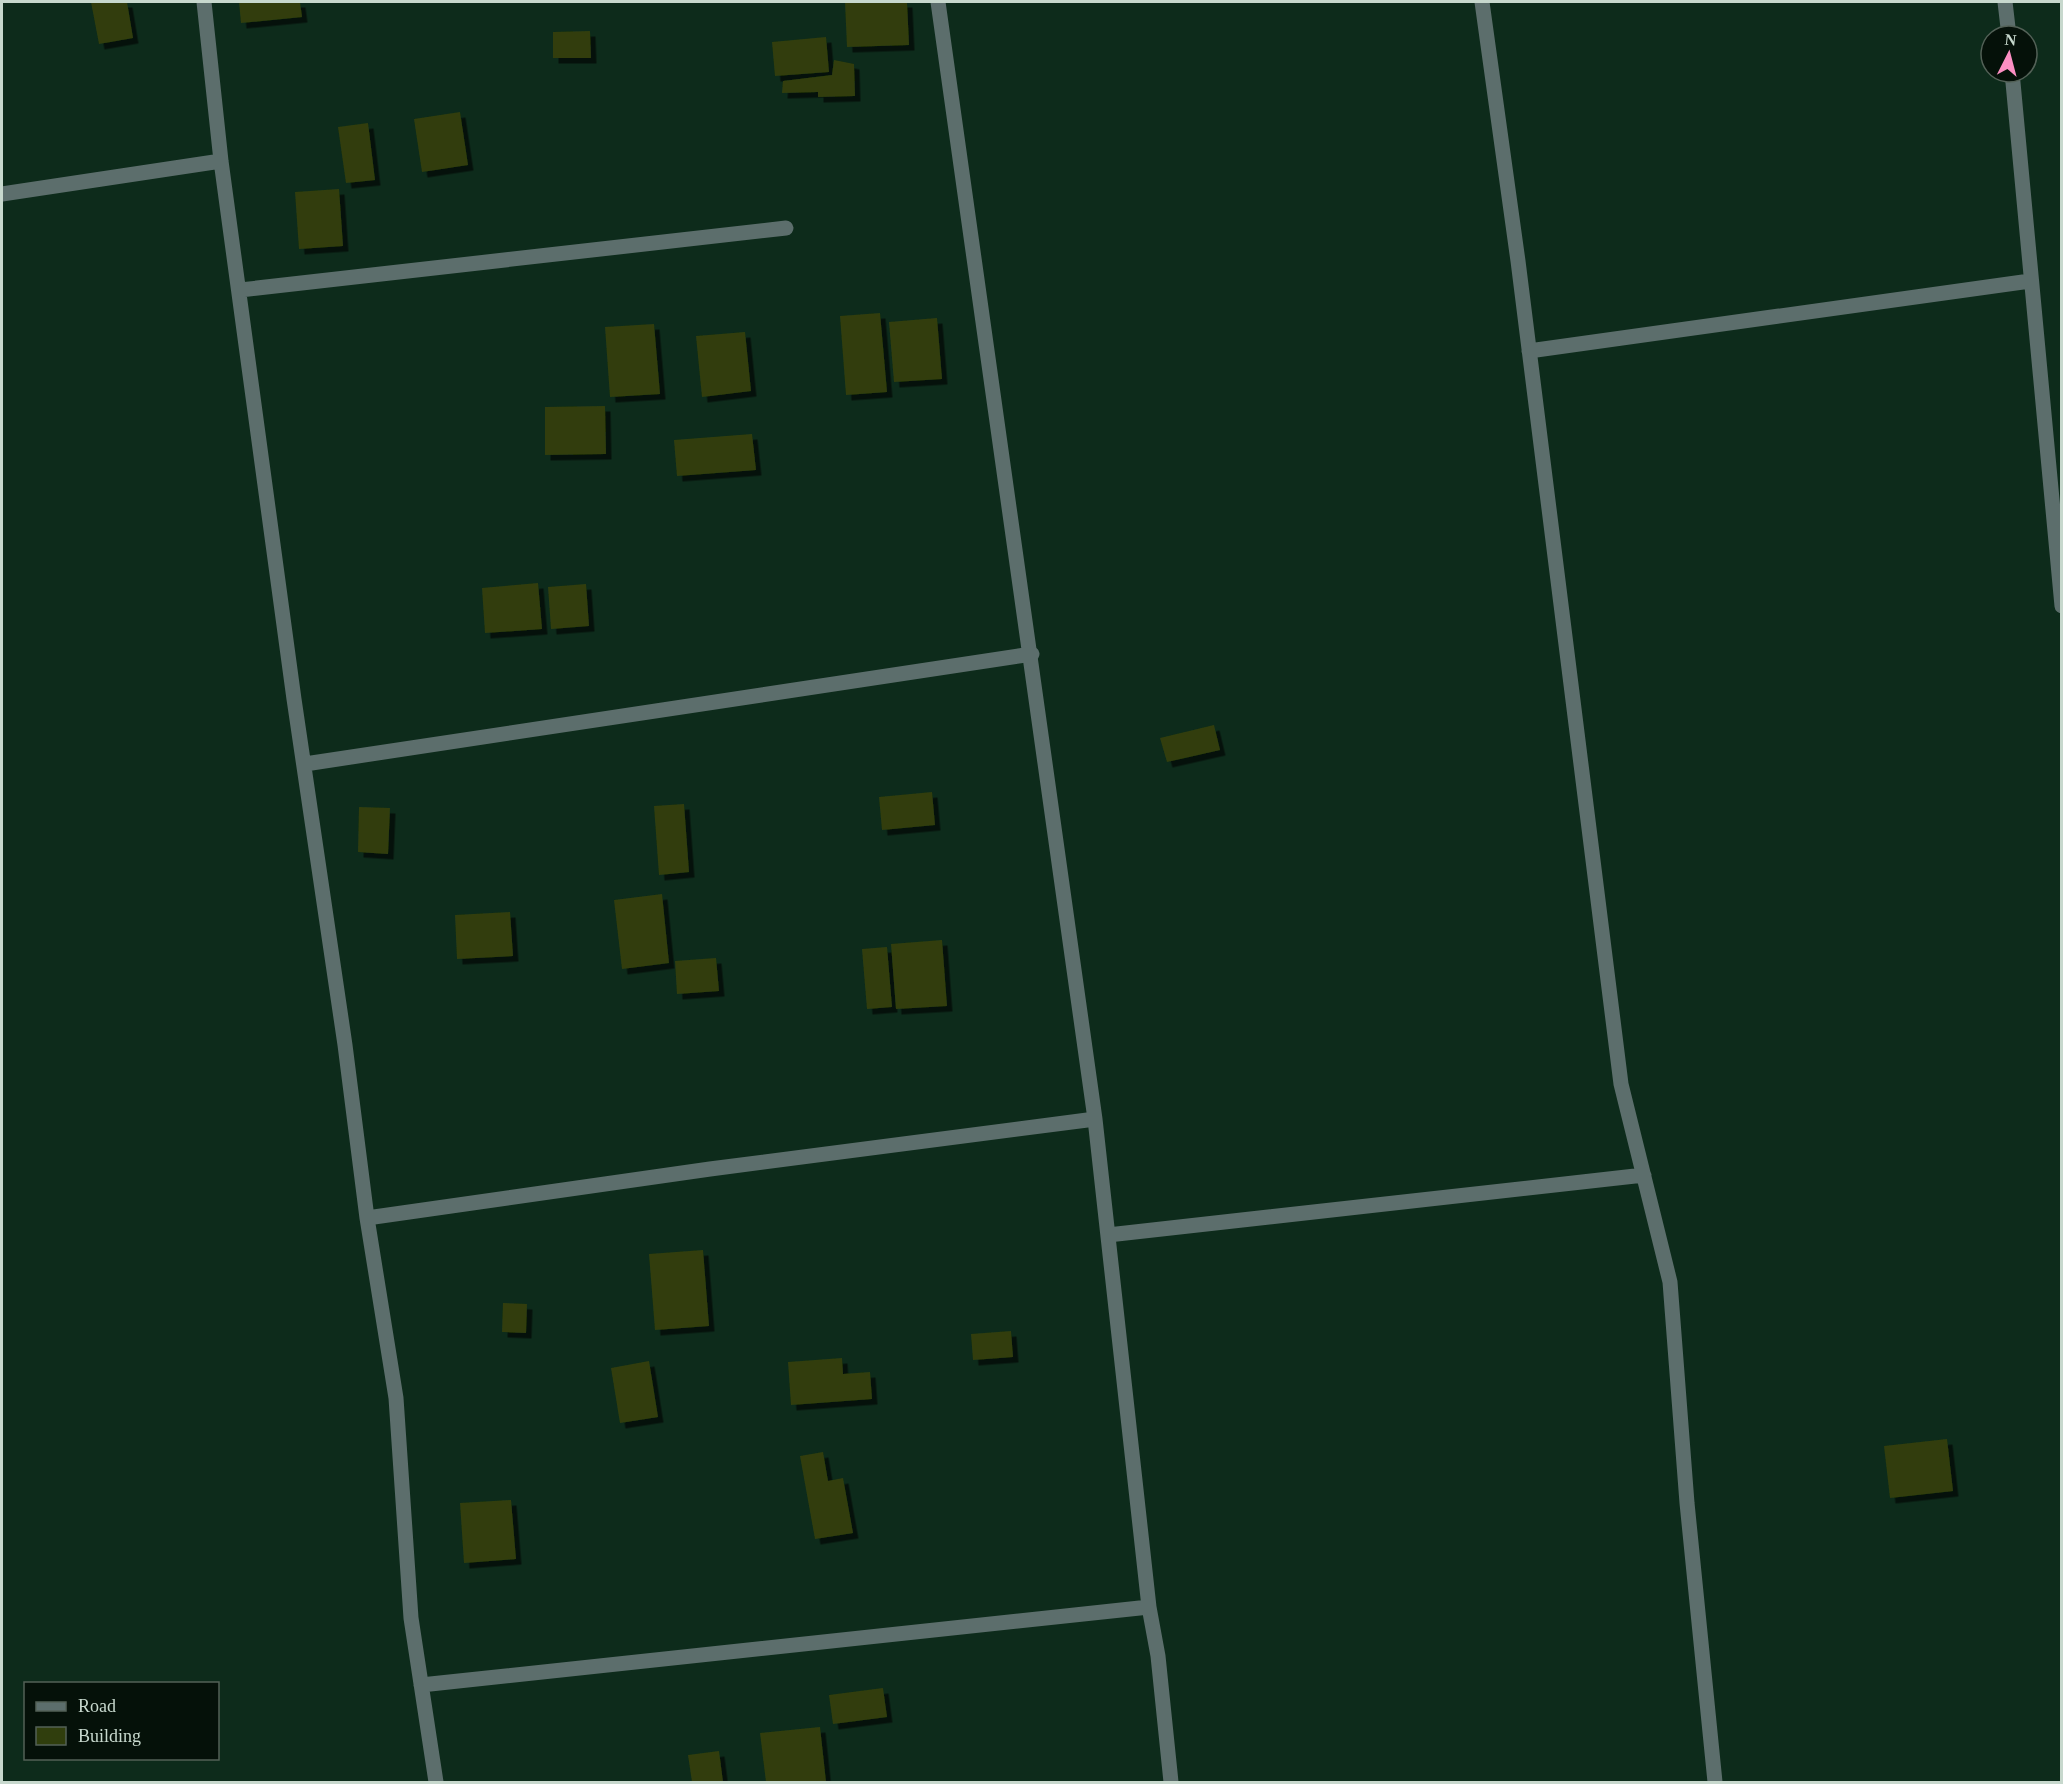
<svg xmlns="http://www.w3.org/2000/svg" width="2063" height="1784" viewBox="0 0 2063 1784" font-family="'Times New Roman',serif">
	<style>
		.building { fill: #303e0d; filter: url(#shadow) }
		.lines { fill: none; stroke-linecap: round; stroke-linejoin: round }
		.minor { stroke: #5c6e6c; stroke-width: 15 }
	</style>
	<defs>
		<filter id="shadow"><feDropShadow dx="5.5" dy="5.5" stdDeviation="0" flood-color="#0009"/></filter>
	</defs>
	<rect width="100%" height="100%" fill="#0d2b1b"/>
	<!-- building -->
	<path class="building" d="M 91,2 L 127,2 L 133,38 L 99,44 Z
		M 239,2 L 300,2 L 302,17 L 241,23 Z
		M 845,2 L 907,2 L 909,45 L 847,47 Z
		M 590,31 L 591,58 L 553,58 L 553,32 Z
		M 826,37 L 829,72 L 775,76 L 772,42 Z
		M 834,60 L 854,64 L 855,96 L 818,97 L 818,92 L 782,93 L 783,81 L 832,75 Z
		M 460,112 L 468,165 L 422,172 L 414,119 Z
		M 368,123 L 375,180 L 346,183 L 338,127 Z
		M 339,189 L 343,246 L 299,249 L 295,192 Z
		M 880,313 L 887,392 L 846,395 L 840,316 Z
		M 937,318 L 942,379 L 894,382 L 889,322 Z
		M 654,324 L 660,394 L 610,397 L 605,327 Z
		M 745,332 L 751,391 L 702,397 L 696,336 Z
		M 605,406 L 606,454 L 545,455 L 545,407 Z
		M 752,434 L 756,470 L 677,476 L 674,440 Z
		M 538,583 L 542,629 L 485,633 L 482,588 Z
		M 586,584 L 589,626 L 551,629 L 548,587 Z
		M 1214,725 L 1220,750 L 1167,762 L 1160,738 Z
		M 932,792 L 935,825 L 882,830 L 879,797 Z
		M 684,804 L 689,872 L 659,875 L 654,806 Z
		M 359,807 L 390,808 L 388,854 L 358,852 Z
		M 662,894 L 669,963 L 622,969 L 614,900 Z
		M 510,912 L 513,956 L 457,959 L 455,915 Z
		M 942,940 L 947,1006 L 896,1009 L 891,944 Z
		M 887,947 L 892,1007 L 867,1009 L 862,949 Z
		M 716,958 L 719,991 L 677,994 L 675,961 Z
		M 703,1250 L 709,1326 L 655,1330 L 649,1254 Z
		M 503,1303 L 527,1304 L 526,1333 L 502,1332 Z
		M 1011,1331 L 1013,1357 L 973,1360 L 971,1334 Z
		M 842,1358 L 843,1374 L 870,1372 L 872,1399 L 791,1405 L 788,1362 Z
		M 649,1361 L 658,1417 L 620,1423 L 611,1368 Z
		M 1947,1439 L 1953,1491 L 1890,1498 L 1884,1446 Z
		M 823,1452 L 828,1481 L 843,1478 L 853,1533 L 815,1539 L 800,1456 Z
		M 511,1500 L 516,1559 L 464,1563 L 460,1503 Z
		M 883,1688 L 887,1717 L 833,1724 L 829,1695 Z
		M 820,1727 L 826,1782 L 766,1782 L 760,1733 Z
		M 719,1751 L 723,1782 L 692,1782 L 688,1755 Z"/>
	<g class="lines">
		<!-- minor -->
		<path class="minor" d="M 204,2 L 221,161 L 294,699 L 345,1045 L 367,1218 L 396,1398 L 411,1618 L 436,1782
			M 938,2 L 1095,1119 L 1149,1607
			M 1482,2 L 1518,261 L 1621,1084 L 1670,1282 L 1687,1503 L 1715,1782
			M 2005,2 L 2009,36
			M 2012,72 L 2062,606
			M 2,194 L 221,161
			M 240,290 L 786,228
			M 1529,351 L 2030,281
			M 305,764 L 1032,654
			M 367,1218 L 710,1169 L 1095,1119
			M 1108,1235 L 1644,1175
			M 421,1685 L 1149,1607 L 1158,1656 L 1171,1782"/>
	</g>
	<!-- border -->
	<rect width="2063" height="1784" fill="none" stroke="#c7d8cd" stroke-width="6"/>
	<!-- legend -->
	<rect x="24" y="1682" width="195" height="78" fill="#051109" stroke="#536157" stroke-width="1.5"/>
	<rect x="36" y="1702" width="30" height="9" fill="#5c6e6c" stroke="#536157" stroke-width="1.5"/>
	<text x="78" y="1712" font-size="18" fill="#c7d8cd">Road</text>
	<rect x="36" y="1727" width="30" height="18" fill="#303e0d" stroke="#536157" stroke-width="1.5"/>
	<text x="78" y="1742" font-size="18" fill="#c7d8cd">Building</text>
	<!-- north arrow -->
	<g transform="translate(2009 54) rotate(6)"><circle r="28" fill="#051109" stroke="#536157" stroke-width="1.5"/>
	<path d="M0-4.5L10 22L0 15L-10 22Z" fill="#fc8fc3"/>
	<text y="-9" font-size="16" font-weight="bold" text-anchor="middle" fill="#c7d8cd">N</text>
	</g>
</svg>
